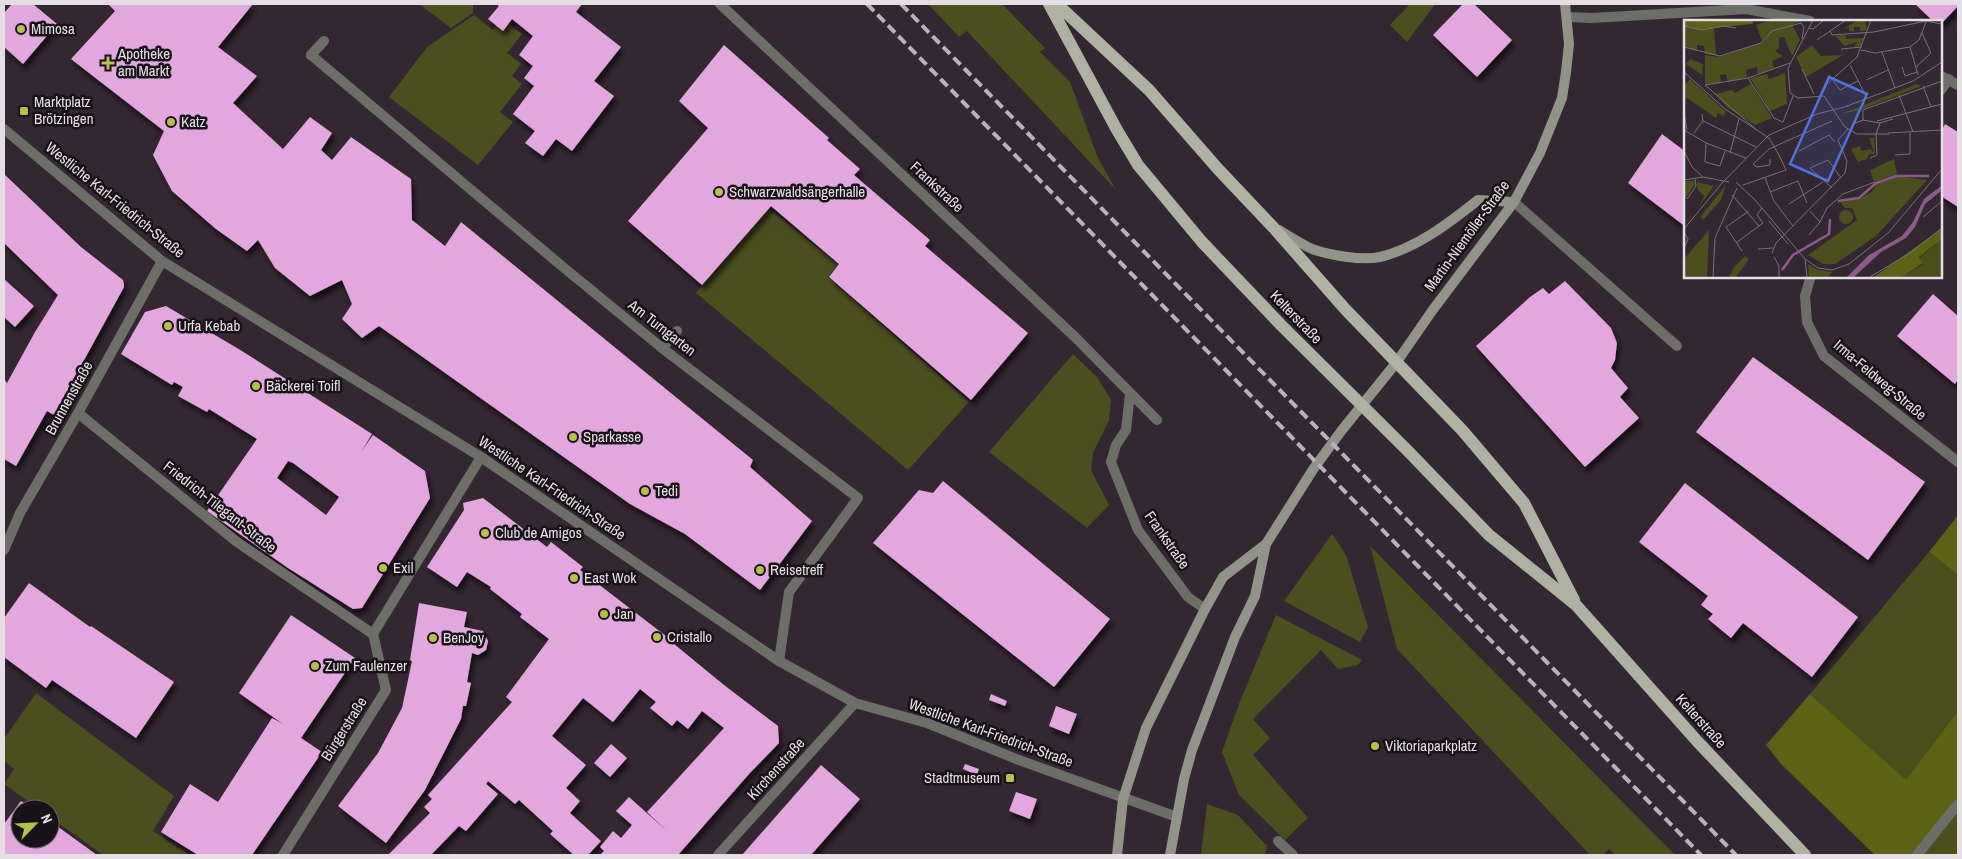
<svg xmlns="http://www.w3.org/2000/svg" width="1962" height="859" viewBox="0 0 1962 859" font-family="'Archivo Narrow',sans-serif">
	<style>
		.green { fill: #4a4f1c }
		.forest { fill: #5b6213 }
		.building { fill: #e1a7de; fill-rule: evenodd; filter: url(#shadow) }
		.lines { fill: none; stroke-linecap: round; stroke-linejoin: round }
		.lane { stroke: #6d6e67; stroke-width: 10 }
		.street { stroke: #6d6e67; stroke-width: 10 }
		.secondary { stroke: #929489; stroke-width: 10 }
		.primary { stroke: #afb1a2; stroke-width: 12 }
		.rail { stroke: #bab1b9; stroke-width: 4; stroke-dasharray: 10 5; stroke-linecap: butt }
		.poi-dot { fill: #b6c149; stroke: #171217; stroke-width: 2 }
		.labels { text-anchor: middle; stroke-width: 5; stroke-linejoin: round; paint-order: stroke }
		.poi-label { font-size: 15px; fill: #e6dee5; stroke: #171217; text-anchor: start }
		.street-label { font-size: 15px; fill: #e6dee5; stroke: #171217 }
		.inset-river { fill: none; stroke: #8e598b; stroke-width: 2.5 }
		.inset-road { fill: none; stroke: #7b707a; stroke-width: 1 }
		.view { fill: #4f72db; fill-opacity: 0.15; stroke: #4f72db; stroke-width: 2.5 }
		.inset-edge { fill: none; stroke: #e6dee5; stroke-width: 2.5 }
	</style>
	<defs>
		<filter id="shadow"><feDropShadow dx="3" dy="5.5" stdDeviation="2.5" flood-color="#0009"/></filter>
	</defs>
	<rect width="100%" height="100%" fill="#332732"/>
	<!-- green -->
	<path class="green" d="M 419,4 L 473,4 L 473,13 L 451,28 Z
		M 928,4 L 1002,4 L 1045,48 L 1040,52 L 1070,82 L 1098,158 L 1116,190 L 967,31 L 959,37 Z
		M 1410,4 L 1435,4 L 1407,42 L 1390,25 Z
		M 474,15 L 493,30 L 502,18 L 522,34 L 507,53 L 521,64 L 512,76 L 522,84 L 500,112 L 513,122 L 478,165 L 389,97 L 427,47 Z
		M 768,208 L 838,264 L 828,277 L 969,402 L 908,470 L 696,293 Z
		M 1073,354 L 1097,377 L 1111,400 L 1109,420 L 1093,453 L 1091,470 L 1109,505 L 1087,528 L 989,452 Z
		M 1332,534 L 1346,555 L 1368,627 L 1360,642 L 1284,601 Z
		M 1370,546 L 1675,855 L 1615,855 L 1609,849 L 1603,855 L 1590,855 L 1397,649 Z
		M 1929,552 L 1958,575 L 1958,711 L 1906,781 L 1810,694 Z
		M 1276,615 L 1362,660 L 1358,665 L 1338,669 L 1321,650 L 1253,719 L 1270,738 L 1253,755 L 1308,818 L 1285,840 L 1239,795 L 1222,752 L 1239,704 Z
		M 36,693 L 174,796 L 153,831 L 190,855 L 103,855 L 50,817 L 50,809 L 39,809 L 4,784 L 14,769 L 4,761 L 4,739 Z
		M 1207,804 L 1238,815 L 1267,846 L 1265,855 L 1201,855 Z
		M 1958,804 L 1958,855 L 1917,855 Z"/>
	<!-- forest -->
	<path class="forest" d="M 1958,515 L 1958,575 L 1929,552 Z
		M 1810,694 L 1906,780 L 1958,711 L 1958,804 L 1916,855 L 1875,855 L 1781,764 L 1766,745 Z"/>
	<!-- building -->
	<path class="building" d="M 12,4 L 33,4 L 57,24 L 23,64 L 4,47 L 4,13 Z
		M 108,4 L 253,4 L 218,47 L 257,76 L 233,103 L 283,149 L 310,117 L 332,133 L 321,150 L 332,160 L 351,137 L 411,179 L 412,220 L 445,246 L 461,222 L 753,460 L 750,467 L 812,521 L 760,590 L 685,534 L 630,504 L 379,326 L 362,338 L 342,319 L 352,304 L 342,280 L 310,296 L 275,268 L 258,240 L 247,251 L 216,229 L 172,191 L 153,155 L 164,131 L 71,59 L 115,11 Z
		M 496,4 L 582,4 L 576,12 L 621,47 L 594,81 L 614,96 L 572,151 L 556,139 L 543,156 L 525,143 L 535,131 L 513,114 L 534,86 L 524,78 L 533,66 L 519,55 L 533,36 L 512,19 L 503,31 L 488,19 L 499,6 Z
		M 1463,4 L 1474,4 L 1512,40 L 1477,77 L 1433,35 Z
		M 1915,4 L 1958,4 L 1958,6 L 1941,24 L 1941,21 L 1933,21 Z
		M 724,45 L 829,138 L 827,140 L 860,169 L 854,175 L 930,240 L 925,246 L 1028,333 L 971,400 L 829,277 L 839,264 L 771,206 L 702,285 L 628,221 L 708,128 L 679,101 Z
		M 1945,124 L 1958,132 L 1958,207 L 1941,196 L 1941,132 Z
		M 1662,134 L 1686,152 L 1686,227 L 1628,183 Z
		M 4,174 L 81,247 L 123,280 L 124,284 L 124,287 L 54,415 L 47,411 L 16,466 L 4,459 L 4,379 L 7,383 L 35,332 L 58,295 L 4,243 Z
		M 4,279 L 34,306 L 15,327 L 4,317 Z
		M 1565,281 L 1611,328 L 1617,343 L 1615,360 L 1611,368 L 1628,388 L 1620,397 L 1639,418 L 1585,467 L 1476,346 L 1530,297 L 1543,288 L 1549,294 Z
		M 1933,294 L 1958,316 L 1958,379 L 1955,384 L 1897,336 Z
		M 166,306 L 242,351 L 372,434 L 361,452 L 373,435 L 425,471 L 430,498 L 362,608 L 353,609 L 288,568 L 207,511 L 257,439 L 209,409 L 207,412 L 178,396 L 183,387 L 174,382 L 172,385 L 121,354 L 145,312 ZM 288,461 L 293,463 L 346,502 L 339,497 L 326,515 L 277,478 Z
		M 1753,357 L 1925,482 L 1868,560 L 1696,432 Z
		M 943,481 L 1110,619 L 1054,687 L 873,543 L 919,490 L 933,493 Z
		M 1685,483 L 1858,617 L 1812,677 L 1743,623 L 1731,638 L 1708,619 L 1713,614 L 1701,605 L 1708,596 L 1639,542 Z
		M 483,498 L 547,547 L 551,542 L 583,567 L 580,570 L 675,643 L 674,644 L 724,685 L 778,726 L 779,743 L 749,774 L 678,855 L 600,855 L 604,851 L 600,847 L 613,831 L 621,838 L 632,825 L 616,811 L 629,797 L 668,832 L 647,812 L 724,728 L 702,711 L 688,729 L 677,720 L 672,726 L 650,708 L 656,702 L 640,689 L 613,722 L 583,698 L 552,736 L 586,765 L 566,788 L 580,801 L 570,813 L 601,841 L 588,855 L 574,855 L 550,834 L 553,831 L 519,800 L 515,804 L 488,781 L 486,784 L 498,794 L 466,831 L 459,826 L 431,855 L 388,855 L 430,813 L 424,807 L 432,799 L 428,795 L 512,702 L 506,697 L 549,639 L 520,617 L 522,614 L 490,589 L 491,587 L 467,572 L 457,587 L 427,567 L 464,510 L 463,503 Z
		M 29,583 L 90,627 L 91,626 L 174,682 L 136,738 L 52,680 L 46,688 L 4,657 L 4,618 Z
		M 419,603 L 467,612 L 464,627 L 483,631 L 488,641 L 486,650 L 478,655 L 472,653 L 467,682 L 471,683 L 466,706 L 463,706 L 461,719 L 425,790 L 386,843 L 338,806 L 378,753 L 402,708 L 412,661 L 410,660 Z
		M 291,615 L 355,658 L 301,738 L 322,752 L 252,855 L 198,855 L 161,832 L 190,784 L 218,802 L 272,718 L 283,724 L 239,693 Z
		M 991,694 L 1007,701 L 1005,706 L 989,700 Z
		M 1056,706 L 1077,714 L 1069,734 L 1049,726 Z
		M 611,744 L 627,758 L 610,777 L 594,763 Z
		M 965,764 L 979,769 L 977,775 L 963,769 Z
		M 821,765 L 860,799 L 811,855 L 742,855 Z
		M 1016,792 L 1037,799 L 1030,819 L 1009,811 Z
		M 21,801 L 33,809 L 20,809 L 20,839 L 50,839 L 50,821 L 97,855 L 4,855 L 4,824 Z"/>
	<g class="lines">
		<!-- lane -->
		<path class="lane" d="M 311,55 L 324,41
			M 1514,202 L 1677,346
			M 662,348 L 677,331"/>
		<!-- street -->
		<path class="street" d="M 720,4 L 1075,337 L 1157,420
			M 1568,17 L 1592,18 L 1746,9 L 1810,21
			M 311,55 L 563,267 L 662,348 L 858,498 L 789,592 L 779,661
			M 1941,76 L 1958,85
			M 1941,90 L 1949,79
			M 4,129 L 162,261 L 481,457 L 779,661 L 855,703 L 927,723 L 1019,760 L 1177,817
			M 1811,276 L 1805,296 L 1807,322 L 1824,356 L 1958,462
			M 1130,394 L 1126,430 L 1116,445 L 1111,462 L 1138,530 L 1188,597 L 1205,609
			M 78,413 L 237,542 L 373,634
			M 4,550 L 20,513 L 78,413 L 162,261
			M 1278,841 L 1293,855
			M 283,855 L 386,690 L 373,634 L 481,457
			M 718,855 L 855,703
			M 1917,855 L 1958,804"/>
		<!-- secondary -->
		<path class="secondary" d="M 1279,230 C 1290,237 1301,244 1312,249 C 1329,255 1362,261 1380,257 C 1417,248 1449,223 1478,200 L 1514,202
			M 1117,855 L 1123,799 L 1146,728 L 1205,609 L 1223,577 L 1266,544 L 1314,468 L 1342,430 L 1396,363 L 1432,311 L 1514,202 L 1540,153 L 1562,98 L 1566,72 L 1569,44 L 1565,4
			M 1170,855 L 1184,779 L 1192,750 L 1235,637 L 1255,596 L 1266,544"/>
		<!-- primary -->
		<path class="primary" d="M 1049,4 L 1117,130 L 1138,165 L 1202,242 L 1281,325 L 1407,450 L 1489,535 L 1576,605 L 1697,741 L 1805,855
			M 1057,4 L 1149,90 L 1218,169 L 1272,226 L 1346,310 L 1462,430 L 1524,503 L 1574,600"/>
		<!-- rail -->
		<path class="rail" d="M 867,4 L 1701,855
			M 901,4 L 1736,855"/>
	</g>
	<!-- markers -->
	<g class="poi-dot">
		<circle cx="21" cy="29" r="5"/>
		<path d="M105.5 55.5h5v5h5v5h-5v5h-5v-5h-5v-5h5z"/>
		<rect x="19" y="106" width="10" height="10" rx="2.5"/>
		<circle cx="171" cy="122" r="5"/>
		<circle cx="719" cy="192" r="5"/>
		<circle cx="168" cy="326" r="5"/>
		<circle cx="256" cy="386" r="5"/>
		<circle cx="573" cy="437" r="5"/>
		<circle cx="645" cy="491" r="5"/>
		<circle cx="485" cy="533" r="5"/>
		<circle cx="383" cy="568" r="5"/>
		<circle cx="760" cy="570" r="5"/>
		<circle cx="574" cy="578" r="5"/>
		<circle cx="604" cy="614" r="5"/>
		<circle cx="657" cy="637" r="5"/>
		<circle cx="433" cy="638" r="5"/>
		<circle cx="315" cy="666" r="5"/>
		<circle cx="1375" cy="746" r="5"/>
		<rect x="1005" y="773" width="10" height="10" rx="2.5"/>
	</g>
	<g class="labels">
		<!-- poi labels -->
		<g class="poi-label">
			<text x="31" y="34">Mimosa</text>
			<text x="118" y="59">Apotheke<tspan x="118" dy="17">am Markt</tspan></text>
			<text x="34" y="107">Marktplatz<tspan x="34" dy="17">Brötzingen</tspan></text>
			<text x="181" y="127">Katz</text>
			<text x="729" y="197">Schwarzwaldsängerhalle</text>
			<text x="178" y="331">Urfa Kebab</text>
			<text x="266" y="391">Bäckerei Toifl</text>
			<text x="583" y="442">Sparkasse</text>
			<text x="655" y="496">Tedi</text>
			<text x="495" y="538">Club de Amigos</text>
			<text x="393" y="573">Exil</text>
			<text x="770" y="575">Reisetreff</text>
			<text x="584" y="583">East Wok</text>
			<text x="614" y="619">Jan</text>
			<text x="667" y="642">Cristallo</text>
			<text x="443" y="643">BenJoy</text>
			<text x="325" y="671">Zum Faulenzer</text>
			<text x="1385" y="751">Viktoriaparkplatz</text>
			<text x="1000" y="783" text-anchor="end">Stadtmuseum</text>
		</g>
		<!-- street labels -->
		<g class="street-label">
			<text transform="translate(937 187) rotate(43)" y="5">Frankstraße</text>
			<text transform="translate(115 200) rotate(39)" y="5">Westliche Karl-Friedrich-Straße</text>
			<text transform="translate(1467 236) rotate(-54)" y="5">Martin-Niemöller-Straße</text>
			<text transform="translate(1296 317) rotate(46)" y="5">Kelterstraße</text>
			<text transform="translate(662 328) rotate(38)" y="5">Am Turngarten</text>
			<text transform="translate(1880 380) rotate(40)" y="5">Irma-Feldweg-Straße</text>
			<text transform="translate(69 398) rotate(-61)" y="5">Brunnenstraße</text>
			<text transform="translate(552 488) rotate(34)" y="5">Westliche Karl-Friedrich-Straße</text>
			<text transform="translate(220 507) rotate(38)" y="5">Friedrich-Tilegant-Straße</text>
			<text transform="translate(1167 540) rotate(55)" y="5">Frankstraße</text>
			<text transform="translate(1701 721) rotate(48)" y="5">Kelterstraße</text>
			<text transform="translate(344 729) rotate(-58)" y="5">Bürgerstraße</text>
			<text transform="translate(991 733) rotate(20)" y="5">Westliche Karl-Friedrich-Straße</text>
			<text transform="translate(776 769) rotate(-48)" y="5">Kirchenstraße</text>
		</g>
	</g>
	<!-- overview -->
	<g transform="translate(1684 20)">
		<rect width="258" height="258" fill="#332732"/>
		<path d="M 87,0 L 119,0 L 108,5 L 116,20 L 108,36 L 100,17 L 95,18 L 95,28 L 91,31 L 99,36 L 88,41 L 90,48 L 74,54 L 73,47 L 62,50 L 63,57 L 44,62 L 42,54 L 36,55 L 37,63 L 21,64 L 21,35 L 35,37 L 78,23 L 88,11 L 78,21 L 72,5 ZM 174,0 L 181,0 L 183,10 L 176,11 L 176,7 L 170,7 L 170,11 L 165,11 L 165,7 L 158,10 ZM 0,7 L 30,8 L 32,35 L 21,34 L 20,26 L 13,25 L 13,31 L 0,26 ZM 162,15 L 162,19 L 179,18 L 177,26 L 170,27 L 173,22 L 161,26 L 151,16 ZM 128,25 L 137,36 L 159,35 L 122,57 L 112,37 ZM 6,39 L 19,44 L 18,55 L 2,44 ZM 101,53 L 103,84 L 86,91 L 66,58 L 83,54 L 85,59 ZM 6,59 L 42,92 L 40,96 L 34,93 L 32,98 L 3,78 L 0,80 L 0,65 ZM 67,64 L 88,98 L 71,105 L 43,87 L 31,74 L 48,70 L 51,73 ZM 233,64 L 237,66 L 176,90 L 157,94 ZM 185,118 L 190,118 L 191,134 L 185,134 L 183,139 L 174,142 L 167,129 L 176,126 L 177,131 L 186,129 L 190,132 ZM 210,139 L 213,154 L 190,162 L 186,150 ZM 212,156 L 243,160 L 192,216 L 151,244 L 139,244 L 124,235 L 173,200 L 168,188 L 161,188 L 156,182 L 175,179 L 188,172 L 193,163 ZM 0,161 L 10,161 L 11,164 L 0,181 ZM 13,162 L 30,166 L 14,188 L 20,176 L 14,170 ZM 42,165 L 37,180 L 19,200 L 16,197 ZM155 197a7 7 0 1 1 14 0a7 7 0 1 1-14 0ZM 25,210 L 23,257 L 0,257 L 0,239 ZM 257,220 L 257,257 L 218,257 L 239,244 L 235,238 ZM 61,236 L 65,239 L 52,257 L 45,257 L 50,247 ZM 124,244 L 134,250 L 148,252 L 144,257 L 125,257 Z" fill="#4a4f1c"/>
		<path d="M 0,0 L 68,0 L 69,4 L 17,9 L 0,6 ZM 257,209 L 257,220 L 235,237 L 239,243 L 218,257 L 190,257 Z" fill="#5b6213"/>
		<path d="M 257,166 L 257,171 L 241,184 L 231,207 L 222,218 L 197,232 L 170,257 L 163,257 L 185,235 L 218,216 L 229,202 L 240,179 Z" fill="#8e598b"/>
		<path class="inset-river" d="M 154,181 L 175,178 L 192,163 L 212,156 L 245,156M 98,250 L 109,235 L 145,214 L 146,199"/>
		<path class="inset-road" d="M 129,0 L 104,48 L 106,73 L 114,78 L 140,76 L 161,107 L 173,114 L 205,114M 0,6 L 18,10 L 40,6 L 52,8M 125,8 L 129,9 L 140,0M 146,11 L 148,15 L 190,12 L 242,1 L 258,4M 133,20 L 162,0M 0,27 L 36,36 L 77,23 L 88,11 L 117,3 L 120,7 L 118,19M 226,27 L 234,55M 157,29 L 178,27M 177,30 L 191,33 L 226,27 L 235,20 L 242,2M 198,32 L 211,68M 166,45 L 182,76M 218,47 L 221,56 L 233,52M 232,47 L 247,33 L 238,13M 118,49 L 130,74M 0,52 L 41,89 L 85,118 L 95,135 L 102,150 L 59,165M 64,58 L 90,98 L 99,102 L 109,76M 148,59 L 156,70 L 174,61M 182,60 L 204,50M 21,65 L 64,58 L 106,43M 21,65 L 74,111M 239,66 L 247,87M 138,74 L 143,64 L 173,37 L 187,0M 215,75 L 229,112M 163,86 L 229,61 L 258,42M 0,94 L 3,110M 18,94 L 19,101 L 72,127M 179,100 L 179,90 L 258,61M 193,101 L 258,84M 169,104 L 179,100 L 196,103 L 209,99M 0,110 L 22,123 L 62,138M 10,113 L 19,101M 204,113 L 258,110M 22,123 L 21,142 L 36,146 L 41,131M 0,131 L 8,147 L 19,157 L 45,162M 115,131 L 145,115 L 151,122M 46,133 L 55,99M 211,135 L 226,134 L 226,113M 186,138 L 193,135 L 192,114 L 196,103M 86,139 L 86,145 L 73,147 L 69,144 L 85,129 L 148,101M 81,158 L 90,181 L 109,206M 0,160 L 19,157M 52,162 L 71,180 L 121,239 L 134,248 L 148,250 L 165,244 L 204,213 L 258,149M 148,168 L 126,148 L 144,140 L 157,158M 86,172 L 114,161 L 123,183M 48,175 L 75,206M 3,179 L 12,166 L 11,159M 105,184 L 139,162M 126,191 L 136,202 L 143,188 L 159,174 L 191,162M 239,197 L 258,181M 85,201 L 104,224M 0,209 L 38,163 L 85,115 L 133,94 L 164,86M 0,212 L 4,219 L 0,228M 125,215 L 136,202M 52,223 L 79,203 L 73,195 L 78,188M 74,229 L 89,228M 58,231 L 42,207 L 65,191M 88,233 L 92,223 L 161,153 L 163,141 L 154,120 L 164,109M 90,237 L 95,246 L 95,257M 121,239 L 123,257M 29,257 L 31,218 L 53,168M 186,257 L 226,233 L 258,208"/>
		<path class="view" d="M 145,57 L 183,74 L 144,161 L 106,144 Z"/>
		<rect width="258" height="258" class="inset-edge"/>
	</g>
	<!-- border -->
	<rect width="1962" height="859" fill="none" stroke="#e6dee5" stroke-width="10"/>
	<!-- north arrow -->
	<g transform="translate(35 824) rotate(66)"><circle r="24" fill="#171217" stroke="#6a6469"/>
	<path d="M0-4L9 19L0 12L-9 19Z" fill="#b6c149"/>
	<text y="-8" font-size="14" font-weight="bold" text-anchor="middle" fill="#e6dee5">N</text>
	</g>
</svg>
